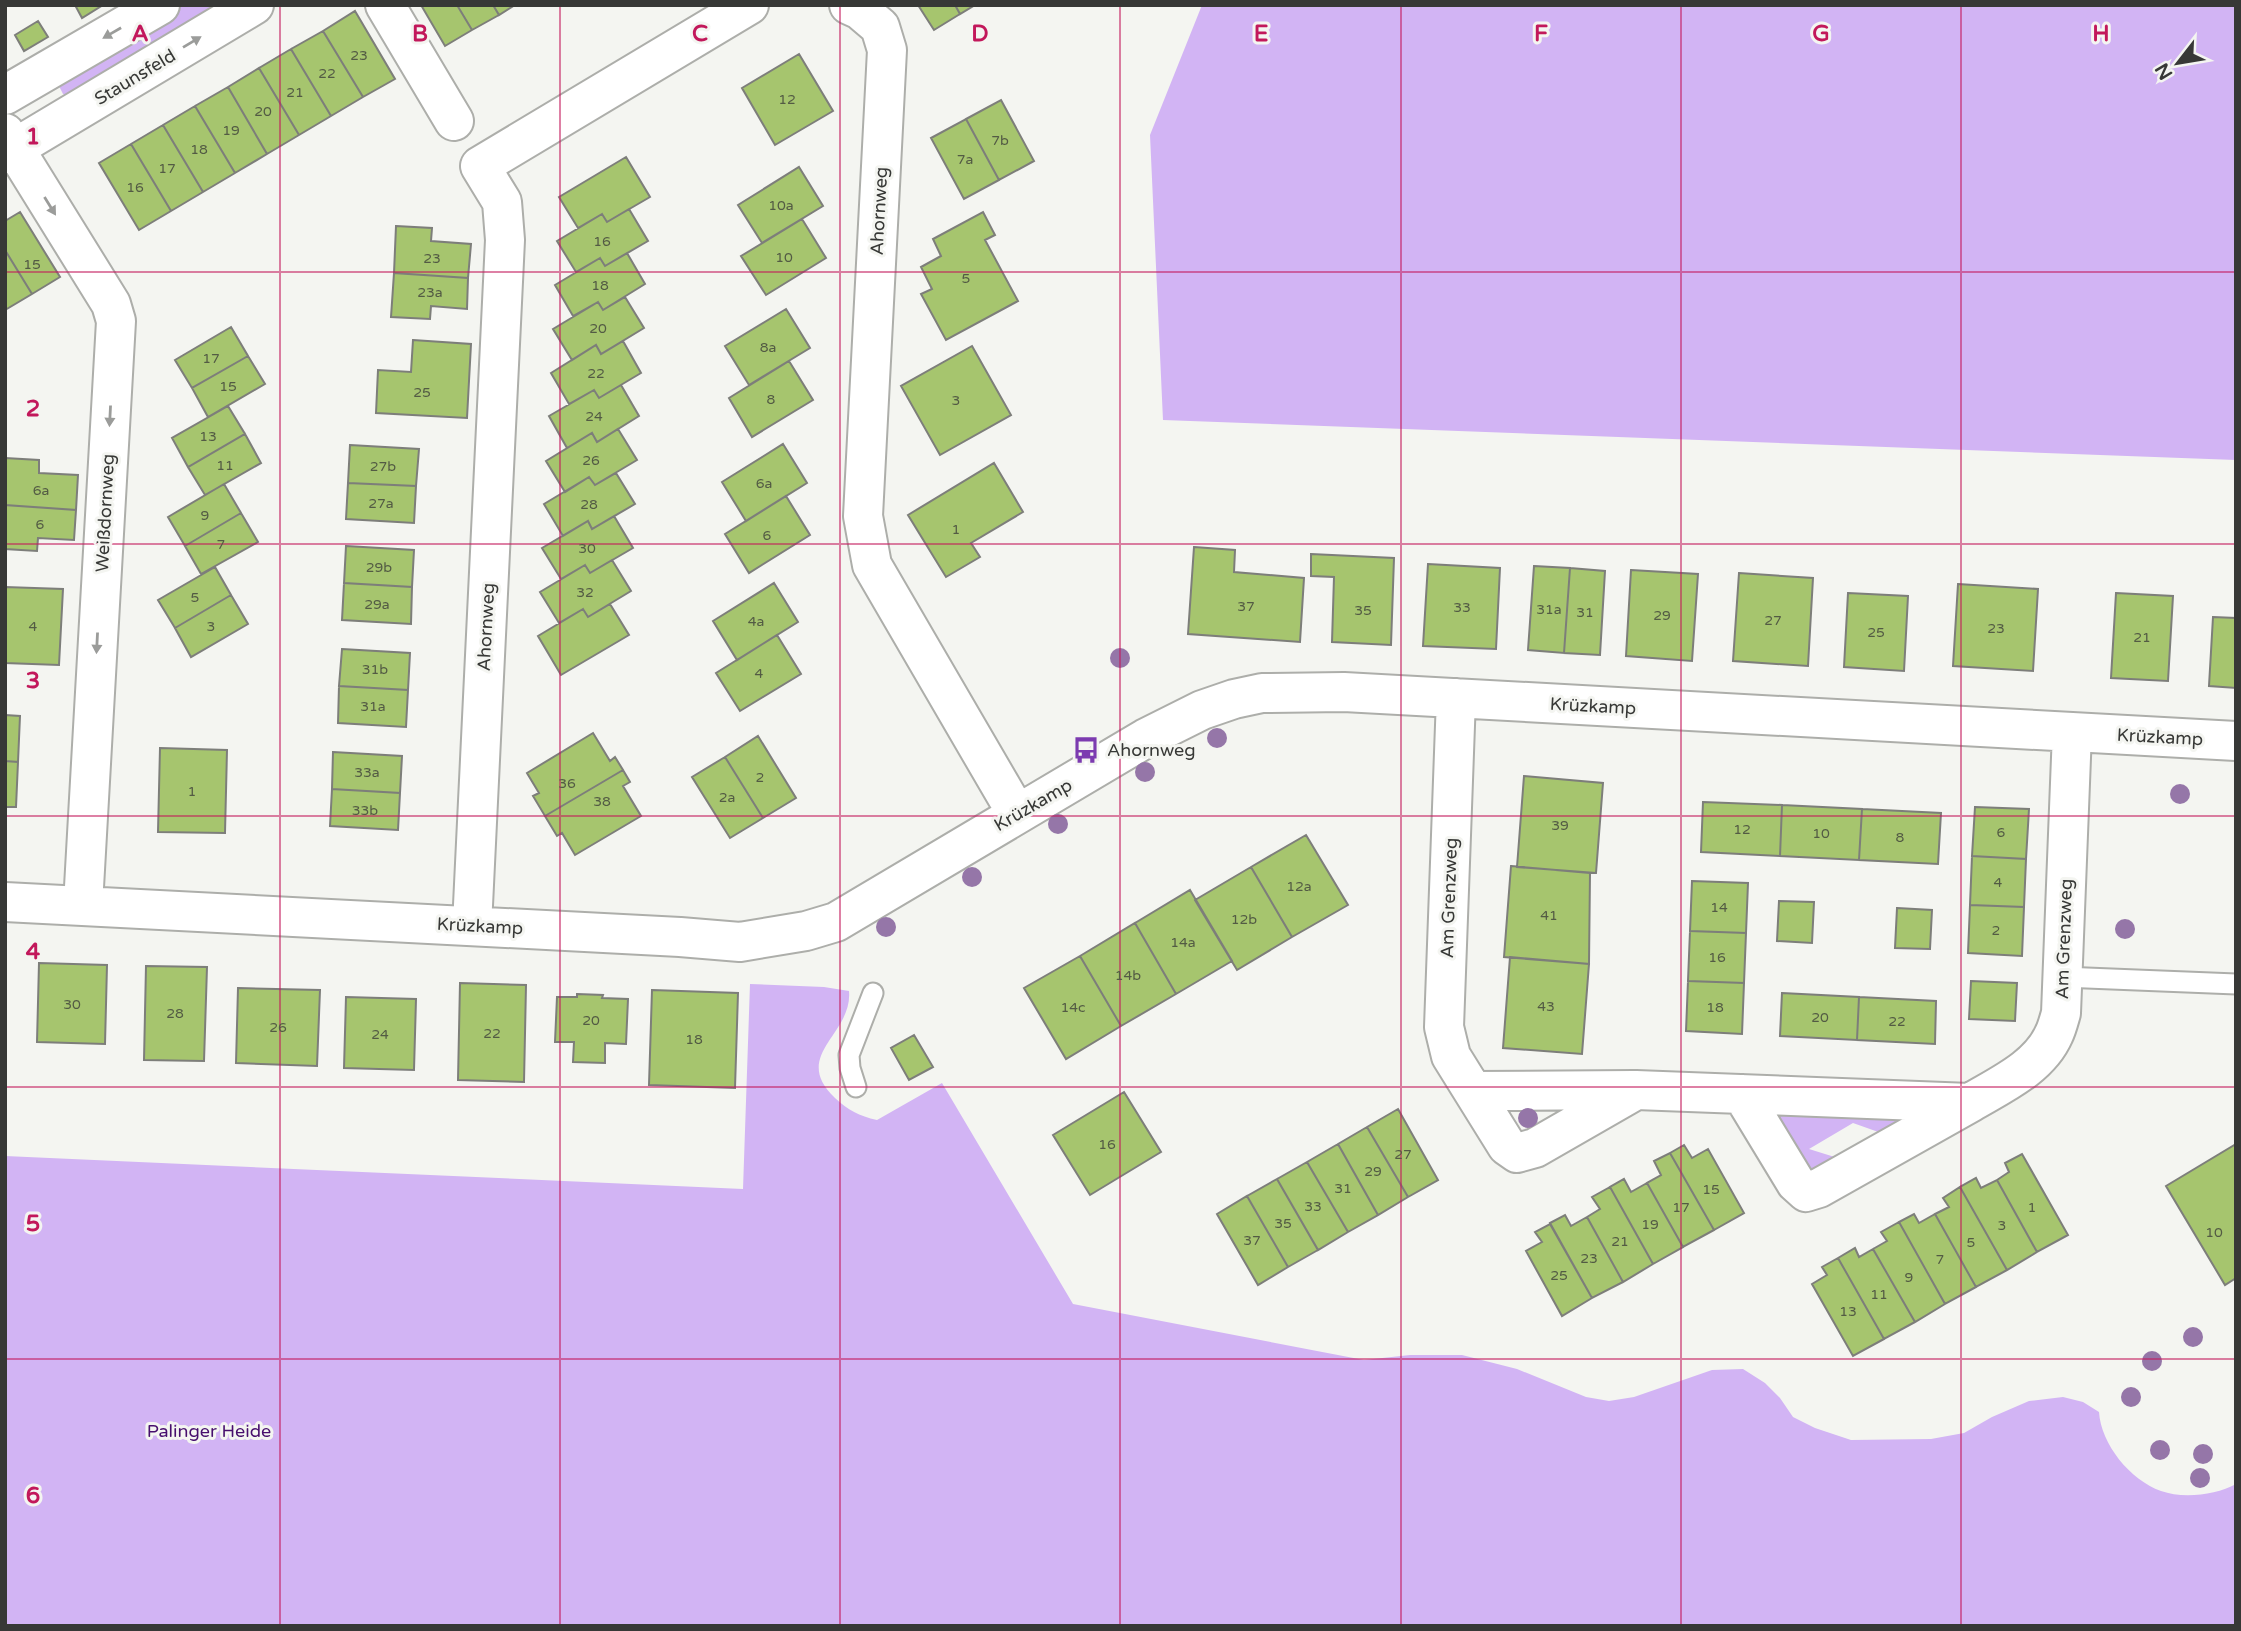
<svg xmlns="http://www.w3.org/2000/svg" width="2241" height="1631" viewBox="0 0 2241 1631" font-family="'Varela Round',sans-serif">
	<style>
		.green { fill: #d2b4f4 }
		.building { fill: #a6c56e; stroke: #7d7e7a; stroke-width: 2 }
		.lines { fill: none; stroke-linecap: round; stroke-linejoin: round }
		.service-casing { stroke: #adaeaa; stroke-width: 23 }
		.minor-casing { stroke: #adaeaa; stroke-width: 42 }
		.service { stroke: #fff; stroke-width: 19 }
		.minor { stroke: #fff; stroke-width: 38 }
		.tree { fill: #9576a8 }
		.oneway { fill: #9b9c9a }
		.grid { fill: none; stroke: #c2185b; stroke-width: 2; stroke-opacity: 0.55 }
		.labels { text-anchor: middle; stroke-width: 6; stroke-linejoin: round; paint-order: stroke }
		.number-label { font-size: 14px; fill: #535b44 }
		.street-label { font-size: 18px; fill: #373836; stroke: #f4f5f1 }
		.poi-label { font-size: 18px; fill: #373836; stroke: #f4f5f1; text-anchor: start }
		.park-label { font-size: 18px; fill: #470e6d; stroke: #f4f5f1 }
		.grid-label { font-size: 23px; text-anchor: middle; font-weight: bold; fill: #c2185b; stroke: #f4f5f1; stroke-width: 6; stroke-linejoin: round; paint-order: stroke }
	</style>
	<rect width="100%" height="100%" fill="#f4f5f1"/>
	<!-- green -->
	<path class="green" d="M 176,5 L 231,5 L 68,96 L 63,94 L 59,86 Z
		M 1202,5 L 2236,5 L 2236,460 L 1163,420 L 1150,135 Z
		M 750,984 L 824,987 L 849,991 C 853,1035 790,1055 835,1098 C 848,1110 859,1116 877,1120 L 942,1083 L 1073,1304 L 1364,1360 L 1410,1355 L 1462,1355 L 1517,1369 L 1586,1397 L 1609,1401 L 1634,1397 L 1712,1370 L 1743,1369 L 1765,1383 L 1780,1398 L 1793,1417 L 1815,1428 L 1851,1440 L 1931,1439 L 1964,1433 L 1992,1417 L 2029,1401 L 2063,1397 L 2083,1402 L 2099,1412 C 2101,1444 2130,1480 2161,1491 C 2183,1499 2216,1495 2236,1484 L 2236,1626 L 5,1626 L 5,1156 L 743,1189 Z
		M 1773,1111 L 1898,1114 L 1905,1120 L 1884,1134 L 1853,1123 L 1809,1149 L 1841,1159 L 1813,1175 Z"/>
	<!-- building -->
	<path class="building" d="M 75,5 L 103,5 L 82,18 Z
		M 421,5 L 457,5 L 472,30 L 445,46 Z
		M 457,5 L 493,5 L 499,15 L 472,30 Z
		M 493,5 L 515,5 L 499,15 Z
		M 918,5 L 955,5 L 960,14 L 934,30 Z
		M 955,5 L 975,5 L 960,14 Z
		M 355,11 L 395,79 L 363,97 L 323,31 Z
		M 38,21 L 48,37 L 24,51 L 15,35 Z
		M 323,31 L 363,97 L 331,116 L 291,49 Z
		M 291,49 L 331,116 L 299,135 L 259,68 Z
		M 799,54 L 833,111 L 775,145 L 742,88 Z
		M 259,68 L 299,135 L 267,154 L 228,87 Z
		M 228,87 L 267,154 L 235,173 L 195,106 Z
		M 1001,100 L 1034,161 L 999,180 L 966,119 Z
		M 195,106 L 235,173 L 203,192 L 163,125 Z
		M 966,119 L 999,180 L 964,199 L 931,138 Z
		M 163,125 L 203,192 L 171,211 L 131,144 Z
		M 131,144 L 171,211 L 139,230 L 99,163 Z
		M 626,157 L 650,197 L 607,222 L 602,214 L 578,228 L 559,197 Z
		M 799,167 L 823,206 L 762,243 L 738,205 Z
		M 629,209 L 648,241 L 605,266 L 600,258 L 576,272 L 557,241 L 602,214 L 607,222 Z
		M 20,212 L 60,277 L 32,294 L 5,250 L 5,221 Z
		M 983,212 L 995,235 L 985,240 L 1018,301 L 946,340 L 921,294 L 932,289 L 921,267 L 941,256 L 933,239 Z
		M 802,219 L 826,258 L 766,295 L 741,256 Z
		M 396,226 L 432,228 L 431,241 L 471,244 L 468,278 L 394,273 Z
		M 5,250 L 32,294 L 5,310 Z
		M 627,253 L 645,284 L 603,310 L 598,302 L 573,316 L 555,285 L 600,258 L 605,266 Z
		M 394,273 L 468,278 L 467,309 L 431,306 L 430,319 L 391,317 Z
		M 625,297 L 644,328 L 601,354 L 596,345 L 572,360 L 553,329 L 598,302 L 603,310 Z
		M 786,309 L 810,348 L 749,385 L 725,346 Z
		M 231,327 L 248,356 L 192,388 L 175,360 Z
		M 413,340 L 471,344 L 467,418 L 376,413 L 378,370 L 411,372 Z
		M 623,341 L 641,373 L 599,398 L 594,390 L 569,404 L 551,373 L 596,345 L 601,354 Z
		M 972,346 L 1011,415 L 940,455 L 901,386 Z
		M 248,356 L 265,384 L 208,417 L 192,388 Z
		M 789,361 L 813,400 L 752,437 L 729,398 Z
		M 621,385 L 639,416 L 597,442 L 592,433 L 567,448 L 549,416 L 594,390 L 599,398 Z
		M 228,406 L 245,434 L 188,467 L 172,438 Z
		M 618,429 L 637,460 L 595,485 L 589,477 L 565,492 L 546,461 L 592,433 L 597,442 Z
		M 245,434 L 261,463 L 205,495 L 188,467 Z
		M 783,444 L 807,483 L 746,521 L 722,482 Z
		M 350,445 L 419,449 L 416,486 L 348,483 Z
		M 5,458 L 39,460 L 39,473 L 78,475 L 76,510 L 5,505 Z
		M 994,463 L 1023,512 L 971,543 L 980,557 L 946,577 L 908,515 Z
		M 616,473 L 635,504 L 592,529 L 588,521 L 563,536 L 544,504 L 589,477 L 595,485 Z
		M 348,483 L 416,486 L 414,523 L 346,519 Z
		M 224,484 L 241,513 L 185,546 L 168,517 Z
		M 786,496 L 810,535 L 749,573 L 725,534 Z
		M 5,505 L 76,510 L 74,540 L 38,538 L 37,551 L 5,549 Z
		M 241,513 L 258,542 L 201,574 L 185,546 Z
		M 614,516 L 633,548 L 590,573 L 585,565 L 561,579 L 542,548 L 588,521 L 592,529 Z
		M 346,546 L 414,550 L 412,587 L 344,583 Z
		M 1194,547 L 1235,550 L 1234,572 L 1304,578 L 1300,642 L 1188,634 Z
		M 1311,554 L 1394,558 L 1391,645 L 1332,642 L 1334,577 L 1311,576 Z
		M 612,560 L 631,591 L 588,617 L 583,609 L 559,623 L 540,592 L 585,565 L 590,573 Z
		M 1428,564 L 1500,568 L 1496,649 L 1423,646 Z
		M 1534,566 L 1570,568 L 1564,653 L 1528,650 Z
		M 215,567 L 231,595 L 175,628 L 158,600 Z
		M 1570,568 L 1605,571 L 1600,655 L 1564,653 Z
		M 1631,570 L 1698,574 L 1692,661 L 1626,656 Z
		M 1739,573 L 1813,578 L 1808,666 L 1733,661 Z
		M 344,583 L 412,587 L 411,624 L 342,620 Z
		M 774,583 L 798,622 L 737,660 L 713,621 Z
		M 1958,584 L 2038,589 L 2033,671 L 1953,666 Z
		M 5,587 L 63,589 L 59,665 L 5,663 Z
		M 1848,593 L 1908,596 L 1904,671 L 1844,667 Z
		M 2116,593 L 2173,596 L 2168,681 L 2111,678 Z
		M 231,595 L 248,624 L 191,657 L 175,628 Z
		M 610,604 L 629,635 L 561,675 L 538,636 L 583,609 L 588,617 Z
		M 2213,617 L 2236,618 L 2236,688 L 2209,686 Z
		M 777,635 L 801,674 L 740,711 L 716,673 Z
		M 342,649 L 410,653 L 408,690 L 339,686 Z
		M 339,686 L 408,690 L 406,727 L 338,723 Z
		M 5,715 L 20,716 L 18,762 L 5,761 Z
		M 593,733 L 610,761 L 615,757 L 623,770 L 545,816 L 533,796 L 539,793 L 527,773 Z
		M 758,736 L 796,798 L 763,818 L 725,757 Z
		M 160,748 L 227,750 L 225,833 L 158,832 Z
		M 333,752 L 402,756 L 400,793 L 332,789 Z
		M 725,757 L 763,818 L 730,838 L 692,777 Z
		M 5,761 L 18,762 L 16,807 L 5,807 Z
		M 623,770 L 630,782 L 623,786 L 641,816 L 575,855 L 562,833 L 557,836 L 545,816 Z
		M 1524,776 L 1603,783 L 1596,873 L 1517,867 Z
		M 332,789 L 400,793 L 398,830 L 330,826 Z
		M 1703,802 L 1782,805 L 1780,856 L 1701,852 Z
		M 1782,805 L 1862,809 L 1859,860 L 1780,856 Z
		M 1975,807 L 2029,809 L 2026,859 L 1972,856 Z
		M 1862,809 L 1941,813 L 1938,864 L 1859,860 Z
		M 1306,835 L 1348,905 L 1292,937 L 1251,867 Z
		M 1972,856 L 2026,859 L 2024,907 L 1970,905 Z
		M 1511,866 L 1590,873 L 1589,964 L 1504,957 Z
		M 1251,867 L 1292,937 L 1237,970 L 1195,900 Z
		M 1692,881 L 1748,883 L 1746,933 L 1690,931 Z
		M 1190,890 L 1232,961 L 1176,994 L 1135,923 Z
		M 1779,901 L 1814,902 L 1812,943 L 1777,941 Z
		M 1970,905 L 2024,907 L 2022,956 L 1968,953 Z
		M 1897,908 L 1932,910 L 1930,949 L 1895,948 Z
		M 1135,923 L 1176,994 L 1121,1026 L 1080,956 Z
		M 1690,931 L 1746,933 L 1744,983 L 1688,981 Z
		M 1080,956 L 1121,1026 L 1066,1059 L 1024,988 Z
		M 1510,957 L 1589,964 L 1582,1054 L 1503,1048 Z
		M 39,963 L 107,965 L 105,1044 L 37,1042 Z
		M 146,966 L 207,967 L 204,1061 L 144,1060 Z
		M 1688,981 L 1744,983 L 1742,1034 L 1686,1031 Z
		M 1971,981 L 2017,983 L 2015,1021 L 1969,1019 Z
		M 460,983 L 526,985 L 524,1082 L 458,1080 Z
		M 238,988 L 320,990 L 317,1066 L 236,1063 Z
		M 652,990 L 738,993 L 735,1088 L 649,1085 Z
		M 1782,993 L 1859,997 L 1857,1040 L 1780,1036 Z
		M 577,994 L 603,995 L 602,998 L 628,999 L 626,1044 L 605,1043 L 605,1063 L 573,1062 L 574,1042 L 555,1042 L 557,997 L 577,997 Z
		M 346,997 L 416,999 L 414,1070 L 344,1068 Z
		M 1859,997 L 1936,1001 L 1935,1044 L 1857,1040 Z
		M 914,1035 L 933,1067 L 909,1080 L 891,1048 Z
		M 1124,1092 L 1161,1152 L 1090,1195 L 1053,1135 Z
		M 1398,1109 L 1438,1180 L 1408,1197 L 1367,1127 Z
		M 1367,1127 L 1408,1197 L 1378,1215 L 1338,1144 Z
		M 1338,1144 L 1378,1215 L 1348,1232 L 1307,1162 Z
		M 2236,1144 L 2236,1278 L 2225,1285 L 2166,1186 Z
		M 1684,1145 L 1692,1158 L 1708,1149 L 1744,1213 L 1714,1230 L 1670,1153 Z
		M 1670,1153 L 1714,1230 L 1683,1247 L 1647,1183 L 1661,1175 L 1654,1161 Z
		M 2022,1154 L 2068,1235 L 2037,1252 L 1997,1180 L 2009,1172 L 2005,1163 Z
		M 1307,1162 L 1348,1232 L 1318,1250 L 1277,1179 Z
		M 1976,1178 L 1981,1188 L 1997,1180 L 2037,1252 L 2007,1270 L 1960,1187 Z
		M 1277,1179 L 1318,1250 L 1288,1267 L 1247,1196 Z
		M 1624,1179 L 1631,1192 L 1647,1183 L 1683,1247 L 1653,1264 L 1610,1187 Z
		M 1610,1187 L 1653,1264 L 1623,1282 L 1587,1217 L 1600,1209 L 1592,1197 Z
		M 1960,1187 L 2007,1270 L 1976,1287 L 1935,1214 L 1949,1207 L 1943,1198 Z
		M 1247,1196 L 1288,1267 L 1258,1285 L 1217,1214 Z
		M 1914,1214 L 1919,1223 L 1935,1214 L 1976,1287 L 1945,1304 L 1899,1222 Z
		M 1565,1215 L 1571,1226 L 1587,1217 L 1623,1282 L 1592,1298 L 1550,1223 Z
		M 1899,1222 L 1945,1304 L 1915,1322 L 1873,1249 L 1887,1241 L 1881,1232 Z
		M 1550,1224 L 1592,1298 L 1562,1316 L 1526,1251 L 1542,1242 L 1535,1232 Z
		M 1855,1248 L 1859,1257 L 1873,1249 L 1915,1322 L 1884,1339 L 1838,1258 Z
		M 1838,1258 L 1884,1339 L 1853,1356 L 1812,1284 L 1827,1275 L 1822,1267 Z"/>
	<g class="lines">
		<defs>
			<path id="service" d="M 2062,977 L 2236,984
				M 856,1087 L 850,1068 L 849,1055 L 873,993"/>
			<path id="minor" d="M 385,5 L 454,121
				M 849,5 L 860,10 L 880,27 L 887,50 L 863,516 L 872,565 L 1017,814
				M 5,95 L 160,5
				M 5,133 L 111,304 L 116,321 L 83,905
				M 5,154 L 254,5
				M 1456,698 L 1444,1027 L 1451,1056 L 1507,1146 L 1517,1153 L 1535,1148 L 1636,1090 L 1970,1103 C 2000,1085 2039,1068 2054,1034 C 2057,1028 2059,1020 2061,1013 L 2072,732
				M 5,902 L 680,937 L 740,942 L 806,931 L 836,922 L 1146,738 L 1202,710 L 1234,699 L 1262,693 L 1344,692 L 2236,741
				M 472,926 L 505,240 L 502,202 L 480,166 L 749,5
				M 1473,1091 L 1634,1090
				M 1742,1094 L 1796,1183 L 1806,1192 L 1819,1188 L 1970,1103"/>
		</defs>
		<!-- service casing -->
		<use href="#service" class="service-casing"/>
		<!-- minor casing -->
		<use href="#minor" class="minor-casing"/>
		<!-- service -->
		<use href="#service" class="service"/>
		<!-- minor -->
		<use href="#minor" class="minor"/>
	</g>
	<!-- trees -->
	<g class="tree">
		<circle cx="1120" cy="658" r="10"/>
		<circle cx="1217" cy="738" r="10"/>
		<circle cx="1145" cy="772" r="10"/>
		<circle cx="2180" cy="794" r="10"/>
		<circle cx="1058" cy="824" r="10"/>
		<circle cx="972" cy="877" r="10"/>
		<circle cx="886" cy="927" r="10"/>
		<circle cx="2125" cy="929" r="10"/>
		<circle cx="1528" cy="1118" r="10"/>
		<circle cx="2193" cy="1337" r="10"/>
		<circle cx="2152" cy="1361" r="10"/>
		<circle cx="2131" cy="1397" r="10"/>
		<circle cx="2160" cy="1450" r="10"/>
		<circle cx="2203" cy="1454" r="10"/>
		<circle cx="2200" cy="1478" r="10"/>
	</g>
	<!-- one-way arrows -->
	<defs><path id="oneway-solid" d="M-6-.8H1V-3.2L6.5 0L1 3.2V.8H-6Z" transform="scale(1.75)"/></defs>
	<g class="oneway">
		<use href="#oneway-solid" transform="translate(112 33) rotate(150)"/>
		<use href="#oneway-solid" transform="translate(192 42) rotate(-31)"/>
		<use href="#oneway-solid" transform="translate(50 206) rotate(58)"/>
		<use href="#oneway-solid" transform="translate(110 416) rotate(93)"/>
		<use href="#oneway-solid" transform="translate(97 643) rotate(93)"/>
	</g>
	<!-- grid -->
	<path class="grid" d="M 280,5 L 280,1626M 560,5 L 560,1626M 840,5 L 840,1626M 1120,5 L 1120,1626M 1401,5 L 1401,1626M 1681,5 L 1681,1626M 1961,5 L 1961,1626M 5,272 L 2236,272M 5,544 L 2236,544M 5,816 L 2236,816M 5,1087 L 2236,1087M 5,1359 L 2236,1359"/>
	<!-- icons -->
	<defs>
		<symbol id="bus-bare" viewBox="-9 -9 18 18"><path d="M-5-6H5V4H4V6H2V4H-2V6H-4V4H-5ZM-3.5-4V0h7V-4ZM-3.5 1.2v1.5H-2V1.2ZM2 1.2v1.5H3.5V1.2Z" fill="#7c3bb0" stroke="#f4f5f1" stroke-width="2.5" paint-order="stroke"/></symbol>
	</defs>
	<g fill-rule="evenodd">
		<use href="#bus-bare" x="1067" y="731" width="38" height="38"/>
	</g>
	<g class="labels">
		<!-- number labels -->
		<g class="number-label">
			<text x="359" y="60">23</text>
			<text x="327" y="78">22</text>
			<text x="295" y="97">21</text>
			<text x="787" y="104">12</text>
			<text x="263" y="116">20</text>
			<text x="231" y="135">19</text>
			<text x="1000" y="145">7b</text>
			<text x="199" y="154">18</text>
			<text x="965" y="164">7a</text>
			<text x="167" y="173">17</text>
			<text x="135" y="192">16</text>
			<text x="781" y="210">10a</text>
			<text x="602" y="246">16</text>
			<text x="784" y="262">10</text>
			<text x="432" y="263">23</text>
			<text x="32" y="269">15</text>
			<text x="966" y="283">5</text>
			<text x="600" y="290">18</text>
			<text x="430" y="297">23a</text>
			<text x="598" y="333">20</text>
			<text x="768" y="352">8a</text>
			<text x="211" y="363">17</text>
			<text x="596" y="378">22</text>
			<text x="228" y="391">15</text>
			<text x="422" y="397">25</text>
			<text x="771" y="404">8</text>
			<text x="956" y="405">3</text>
			<text x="594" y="421">24</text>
			<text x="208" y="441">13</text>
			<text x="591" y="465">26</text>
			<text x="225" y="470">11</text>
			<text x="383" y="471">27b</text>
			<text x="764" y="488">6a</text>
			<text x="41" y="495">6a</text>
			<text x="381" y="508">27a</text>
			<text x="589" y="509">28</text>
			<text x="205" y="520">9</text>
			<text x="40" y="529">6</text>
			<text x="956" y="534">1</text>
			<text x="767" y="540">6</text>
			<text x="221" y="549">7</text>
			<text x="587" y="553">30</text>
			<text x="379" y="572">29b</text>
			<text x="585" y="597">32</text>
			<text x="195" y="602">5</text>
			<text x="377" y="609">29a</text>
			<text x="1246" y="611">37</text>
			<text x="1462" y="612">33</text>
			<text x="1549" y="614">31a</text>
			<text x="1363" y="615">35</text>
			<text x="1585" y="617">31</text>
			<text x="1662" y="620">29</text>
			<text x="1773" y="625">27</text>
			<text x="756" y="626">4a</text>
			<text x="33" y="631">4</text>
			<text x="211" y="631">3</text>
			<text x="1996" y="633">23</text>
			<text x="1876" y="637">25</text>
			<text x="2142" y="642">21</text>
			<text x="375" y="674">31b</text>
			<text x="759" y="678">4</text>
			<text x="373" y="711">31a</text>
			<text x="367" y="777">33a</text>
			<text x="760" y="782">2</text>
			<text x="567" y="788">36</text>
			<text x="192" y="796">1</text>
			<text x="727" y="802">2a</text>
			<text x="602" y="806">38</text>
			<text x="365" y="815">33b</text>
			<text x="1560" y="830">39</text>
			<text x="1742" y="834">12</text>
			<text x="2001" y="837">6</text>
			<text x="1821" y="838">10</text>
			<text x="1900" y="842">8</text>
			<text x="1998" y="887">4</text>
			<text x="1299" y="891">12a</text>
			<text x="1719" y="912">14</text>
			<text x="1549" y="920">41</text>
			<text x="1244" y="924">12b</text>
			<text x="1996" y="935">2</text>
			<text x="1183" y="947">14a</text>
			<text x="1717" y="962">16</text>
			<text x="1128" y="980">14b</text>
			<text x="72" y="1009">30</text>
			<text x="1546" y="1011">43</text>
			<text x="1073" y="1012">14c</text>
			<text x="1715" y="1012">18</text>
			<text x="175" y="1018">28</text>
			<text x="1820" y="1022">20</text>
			<text x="591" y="1025">20</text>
			<text x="1897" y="1026">22</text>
			<text x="278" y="1032">26</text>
			<text x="492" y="1038">22</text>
			<text x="380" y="1039">24</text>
			<text x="694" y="1044">18</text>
			<text x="1107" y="1149">16</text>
			<text x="1403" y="1159">27</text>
			<text x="1373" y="1176">29</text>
			<text x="1343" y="1193">31</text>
			<text x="1711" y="1194">15</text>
			<text x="1313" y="1211">33</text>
			<text x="1681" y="1212">17</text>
			<text x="2032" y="1212">1</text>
			<text x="1283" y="1228">35</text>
			<text x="1650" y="1229">19</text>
			<text x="2002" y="1230">3</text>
			<text x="2214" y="1237">10</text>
			<text x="1252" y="1245">37</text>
			<text x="1620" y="1246">21</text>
			<text x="1971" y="1247">5</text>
			<text x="1589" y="1263">23</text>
			<text x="1940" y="1264">7</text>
			<text x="1559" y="1280">25</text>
			<text x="1909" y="1282">9</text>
			<text x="1879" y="1299">11</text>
			<text x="1848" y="1316">13</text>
		</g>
		<!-- street labels -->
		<g class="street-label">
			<text transform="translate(135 77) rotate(-31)" y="6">Staunsfeld</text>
			<text transform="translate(879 211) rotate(-87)" y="6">Ahornweg</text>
			<text transform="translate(105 513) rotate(-87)" y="6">Weißdornweg</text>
			<text transform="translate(486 627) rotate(-87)" y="6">Ahornweg</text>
			<text transform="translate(1593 706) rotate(3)" y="6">Krüzkamp</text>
			<text transform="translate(2160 737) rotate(3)" y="6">Krüzkamp</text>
			<text transform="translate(1033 805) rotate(-30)" y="6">Krüzkamp</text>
			<text transform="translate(1449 898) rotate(-88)" y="6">Am Grenzweg</text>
			<text transform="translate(480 926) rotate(3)" y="6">Krüzkamp</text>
			<text transform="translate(2064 939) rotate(-88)" y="6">Am Grenzweg</text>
		</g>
		<!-- poi labels -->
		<g class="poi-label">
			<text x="1107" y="756">Ahornweg</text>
		</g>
		<!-- park labels -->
		<g class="park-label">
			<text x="209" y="1437">Palinger Heide</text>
		</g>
	</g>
	<g class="grid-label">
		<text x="140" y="41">A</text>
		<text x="420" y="41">B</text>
		<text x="700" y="41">C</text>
		<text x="980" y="41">D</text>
		<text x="1261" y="41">E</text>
		<text x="1541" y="41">F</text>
		<text x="1821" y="41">G</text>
		<text x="2101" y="41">H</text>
		<text x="33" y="144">1</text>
		<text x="33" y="416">2</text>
		<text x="33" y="688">3</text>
		<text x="33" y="959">4</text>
		<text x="33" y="1231">5</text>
		<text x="33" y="1503">6</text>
	</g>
	<!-- border -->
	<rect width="2241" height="1631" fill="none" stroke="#373836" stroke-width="14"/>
	<!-- north arrow -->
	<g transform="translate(2178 63) rotate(239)" stroke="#f4f5f1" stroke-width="5" paint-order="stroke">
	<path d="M0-5L12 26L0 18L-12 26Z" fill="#373836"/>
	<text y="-10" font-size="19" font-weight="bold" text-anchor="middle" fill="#373836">N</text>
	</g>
</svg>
